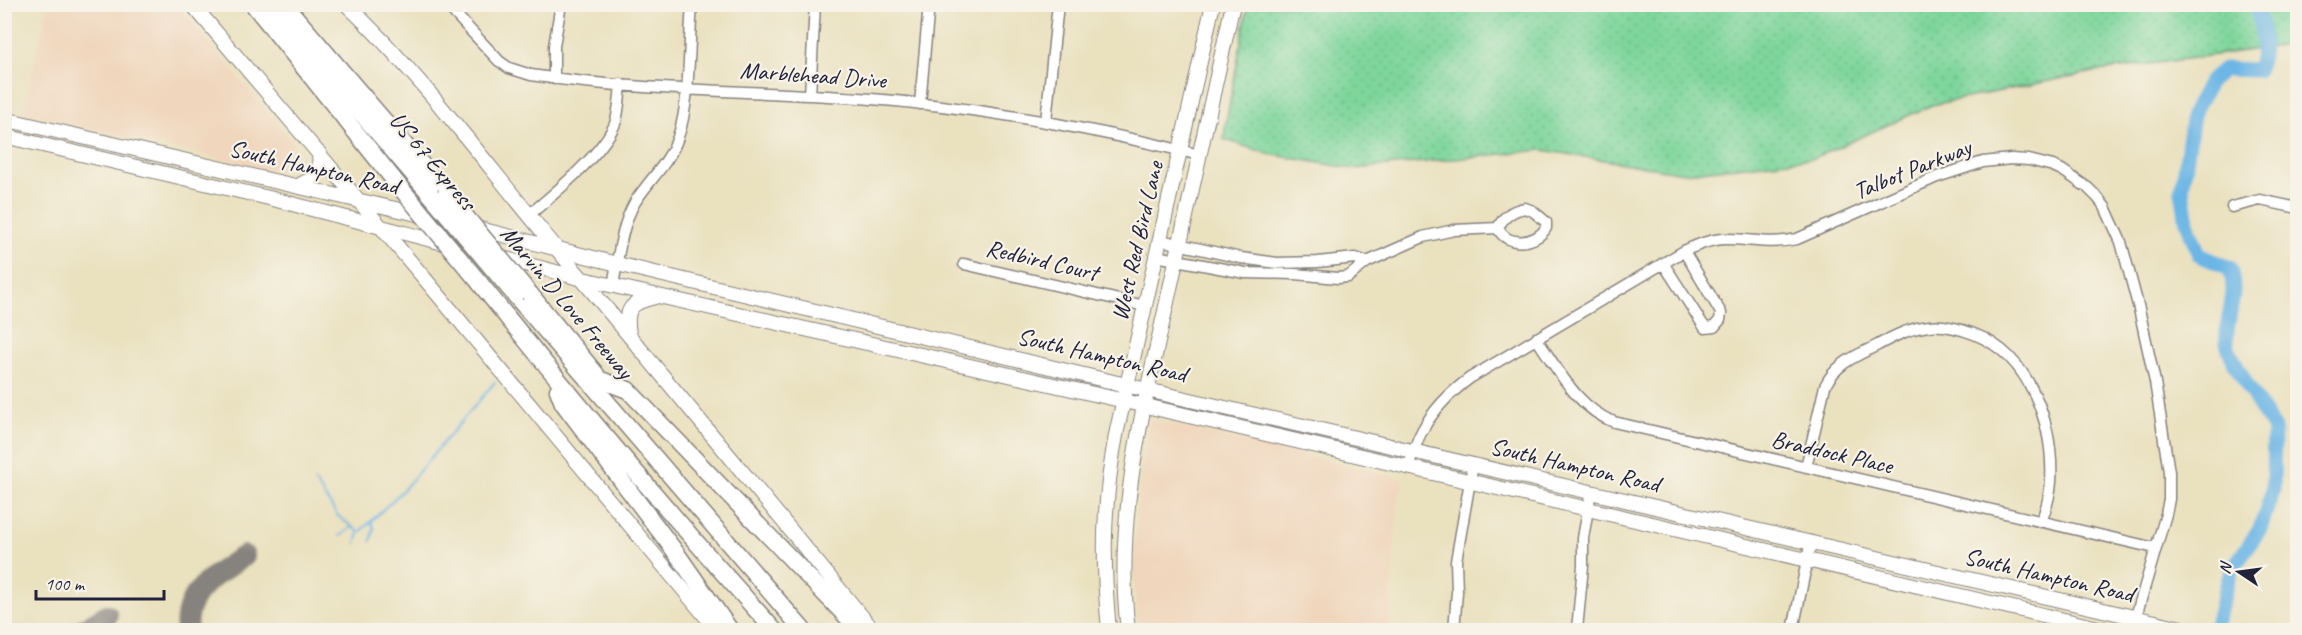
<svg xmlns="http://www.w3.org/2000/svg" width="2302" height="635" viewBox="0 0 2302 635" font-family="Caveat,sans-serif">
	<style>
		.built { fill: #f0d6bc }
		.grass { fill: url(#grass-dots); stroke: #507c6b; stroke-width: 1.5 }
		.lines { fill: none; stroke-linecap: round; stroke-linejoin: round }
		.stream { stroke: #6cb6e5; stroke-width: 2 }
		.river { stroke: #6cb6e5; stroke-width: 15 }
		.taxiway { stroke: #86827d; stroke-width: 22 }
		.minor-casing { stroke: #86827d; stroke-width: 13 }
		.major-casing { stroke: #86827d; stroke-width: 16 }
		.highway-casing { stroke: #86827d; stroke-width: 19 }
		.minor { stroke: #fff; stroke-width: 10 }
		.major { stroke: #fff; stroke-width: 14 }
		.highway { stroke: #fff; stroke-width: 16 }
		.highway-bridge-casing { stroke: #86827d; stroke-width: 19; stroke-linecap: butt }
		.highway-bridge { stroke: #fff; stroke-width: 16 }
		.labels { text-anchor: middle; stroke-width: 4.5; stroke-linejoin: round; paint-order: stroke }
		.street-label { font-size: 24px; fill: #22223b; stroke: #f7f3e8 }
	</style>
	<defs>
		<pattern id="grass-dots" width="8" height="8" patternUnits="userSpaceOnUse" patternTransform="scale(1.5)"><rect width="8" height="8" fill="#7ed69b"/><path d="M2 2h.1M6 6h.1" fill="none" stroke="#6db786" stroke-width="1.8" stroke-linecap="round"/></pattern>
	</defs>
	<rect width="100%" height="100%" fill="#f7f3e8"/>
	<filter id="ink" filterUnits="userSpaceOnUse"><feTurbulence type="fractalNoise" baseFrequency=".0167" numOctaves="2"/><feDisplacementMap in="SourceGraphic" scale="12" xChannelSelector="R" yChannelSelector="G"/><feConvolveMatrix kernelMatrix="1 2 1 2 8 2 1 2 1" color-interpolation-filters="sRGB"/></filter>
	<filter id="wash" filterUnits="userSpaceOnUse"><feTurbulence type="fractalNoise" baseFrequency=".008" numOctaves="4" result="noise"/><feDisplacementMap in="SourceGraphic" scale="24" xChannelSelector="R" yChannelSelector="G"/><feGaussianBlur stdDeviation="1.35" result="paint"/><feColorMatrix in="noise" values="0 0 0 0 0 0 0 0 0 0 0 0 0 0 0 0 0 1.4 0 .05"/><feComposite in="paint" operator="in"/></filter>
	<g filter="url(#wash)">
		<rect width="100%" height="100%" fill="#eae1bf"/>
		<!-- built -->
		<path class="built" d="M 48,5 L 177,5 L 294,144 L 283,156 L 279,173 L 23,113 Z
			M 1149,419 L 1404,479 L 1398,501 L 1388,630 L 1139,630 L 1134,585 L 1136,511 Z"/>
		<!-- grass -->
		<path class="grass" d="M 1248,5 L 2297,4 L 2297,39 L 2294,44 L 2099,71 L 1932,105 L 1814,158 L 1684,173 L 1542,150 L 1355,169 L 1268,154 L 1223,139 Z"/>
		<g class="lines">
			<!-- stream -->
			<path class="stream" d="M 314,481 L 338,516 L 359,532
				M 371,521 L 374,528 L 371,541
				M 340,536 L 352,527
				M 356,543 L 359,533 L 404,489 L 495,382"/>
			<!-- river -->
			<path class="river" d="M 2216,624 L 2231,571 L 2260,529 L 2273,490 L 2274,429 C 2264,412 2228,358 2227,342 C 2225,315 2239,299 2230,268 L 2199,255 L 2187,222 L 2182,191 L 2193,114 L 2210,81 L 2224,69 L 2257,70 C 2267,50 2263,25 2255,4"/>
			<!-- taxiway -->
			<path class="taxiway" d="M 82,630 L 107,615
				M 187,630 C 182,594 217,573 244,556"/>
		</g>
	</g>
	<g filter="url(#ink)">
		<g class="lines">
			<defs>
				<path id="minor" d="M 446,4 L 499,61 L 509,68 L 531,75 C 639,92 750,90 859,98 C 974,106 1087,127 1200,155
					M 554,79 L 554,46 L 561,4
					M 810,95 L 815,4
					M 920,104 L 929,4
					M 1046,121 L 1058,4
					M 2232,207 L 2260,200 L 2298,208
					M 1525,208 L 1533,211 L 1546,222 L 1546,228 C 1536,245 1506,247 1498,228 C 1503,217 1513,210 1525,208 Z
					M 529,215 C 554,194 606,151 616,121 C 619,109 620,96 621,84
					M 1160,240 L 1241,258 L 1277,263 L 1318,262 L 1355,258 L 1367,262
					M 1156,256 L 1245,273 L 1295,274 L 1338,278 L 1348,277 L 1367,262 L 1423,237 L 1454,230 L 1498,228
					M 1663,263 L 1705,328 L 1714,327 L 1720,320 L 1721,313 L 1684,251
					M 964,264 L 1145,306
					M 613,286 C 618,259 621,226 635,202 C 649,180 670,162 678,137 C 690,104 689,41 692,4
					M 1536,338 C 1558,369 1577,408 1614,422 L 2155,548
					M 1408,467 C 1412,456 1416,442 1422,431 C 1433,410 1451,392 1470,378 L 1684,251 C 1697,245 1711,239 1725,239 C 1752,239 1769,245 1797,239 L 1937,177 L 1983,162 L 2011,159 L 2029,160 L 2053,166 L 2062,170 L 2088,188 L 2098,198 L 2105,207 L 2121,242 L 2139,309 L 2155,382 L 2169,472 L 2169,499 L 2166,514 L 2132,630
					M 1806,467 L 1825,386 C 1836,363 1856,356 1878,345 C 1894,336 1910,328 1929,326 C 1944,324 1960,329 1974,334 C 2031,356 2054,426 2051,482 C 2050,496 2046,509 2041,522
					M 1454,630 L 1457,592 L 1456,561 L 1473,464
					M 1577,630 L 1583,566 L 1583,538 L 1591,492
					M 1793,630 L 1811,541"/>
				<path id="major" d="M 192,4 L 425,279 L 717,630
					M 346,4 C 424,78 488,167 557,249 C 663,375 768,503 873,630
					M 4,119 L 452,222 L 617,264 L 1147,390 L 2190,630
					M 4,136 L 269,198 L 583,279 L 1116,399 L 2107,630
					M 298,186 C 316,177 321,175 319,153
					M 629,334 C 625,308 630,303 655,297
					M 1109,630 C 1102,559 1103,501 1117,430 L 1213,4
					M 1128,630 C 1114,519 1143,410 1167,302 C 1189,203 1211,104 1233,4"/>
				<path id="highway" d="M 253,4 L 394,180
					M 268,4 L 431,195
					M 284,4 L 446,193
					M 479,282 C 574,401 672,517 774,630
					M 530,294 L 596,374
					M 515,295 L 803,630
					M 601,380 L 628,390 L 848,618 L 863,630
					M 558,390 L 563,403 L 677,554 L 730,630"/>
			</defs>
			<!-- minor casing -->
			<use href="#minor" class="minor-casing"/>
			<!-- major casing -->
			<use href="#major" class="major-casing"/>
			<!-- highway casing -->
			<use href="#highway" class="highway-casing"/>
			<!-- minor -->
			<use href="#minor" class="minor"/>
			<!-- major -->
			<use href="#major" class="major"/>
			<!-- highway -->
			<use href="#highway" class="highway"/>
			<defs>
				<path id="highway-bridge" d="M 394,180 L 479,282
					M 446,193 L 530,294
					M 431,195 L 515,295"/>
			</defs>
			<!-- highway-bridge casing -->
			<use href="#highway-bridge" class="highway-bridge-casing"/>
			<!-- highway-bridge -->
			<use href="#highway-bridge" class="highway-bridge"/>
		</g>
	</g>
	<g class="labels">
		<!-- street labels -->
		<g class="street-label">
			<text transform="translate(813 75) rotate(4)" y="8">Marblehead Drive</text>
			<text transform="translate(433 161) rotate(50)" y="8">US 67 Express</text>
			<text transform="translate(314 167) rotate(13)" y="8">South Hampton Road</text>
			<text transform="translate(1912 169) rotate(-22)" y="8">Talbot Parkway</text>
			<text transform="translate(1137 241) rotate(-77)" y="8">West Red Bird Lane</text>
			<text transform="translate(1042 260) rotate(13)" y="8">Redbird Court</text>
			<text transform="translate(567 302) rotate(50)" y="8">Marvin D Love Freeway</text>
			<text transform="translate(1102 355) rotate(13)" y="8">South Hampton Road</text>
			<text transform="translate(1832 452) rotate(13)" y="8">Braddock Place</text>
			<text transform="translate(1575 465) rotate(13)" y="8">South Hampton Road</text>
			<text transform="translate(2049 575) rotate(13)" y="8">South Hampton Road</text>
		</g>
	</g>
	<!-- margin -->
	<rect width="2302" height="635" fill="none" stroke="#f7f3e8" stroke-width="24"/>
	<!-- north arrow -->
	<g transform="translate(2239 572) rotate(283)" stroke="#f7f3e8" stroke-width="4.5" paint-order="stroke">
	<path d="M0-4.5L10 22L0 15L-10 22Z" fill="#22223b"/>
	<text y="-9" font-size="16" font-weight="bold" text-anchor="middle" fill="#22223b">N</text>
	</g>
	<!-- scale -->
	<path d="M36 590v9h128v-9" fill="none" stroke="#22223b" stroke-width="3"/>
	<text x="45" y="590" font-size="18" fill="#22223b" stroke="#f7f3e8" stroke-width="4.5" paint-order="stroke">100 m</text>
</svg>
